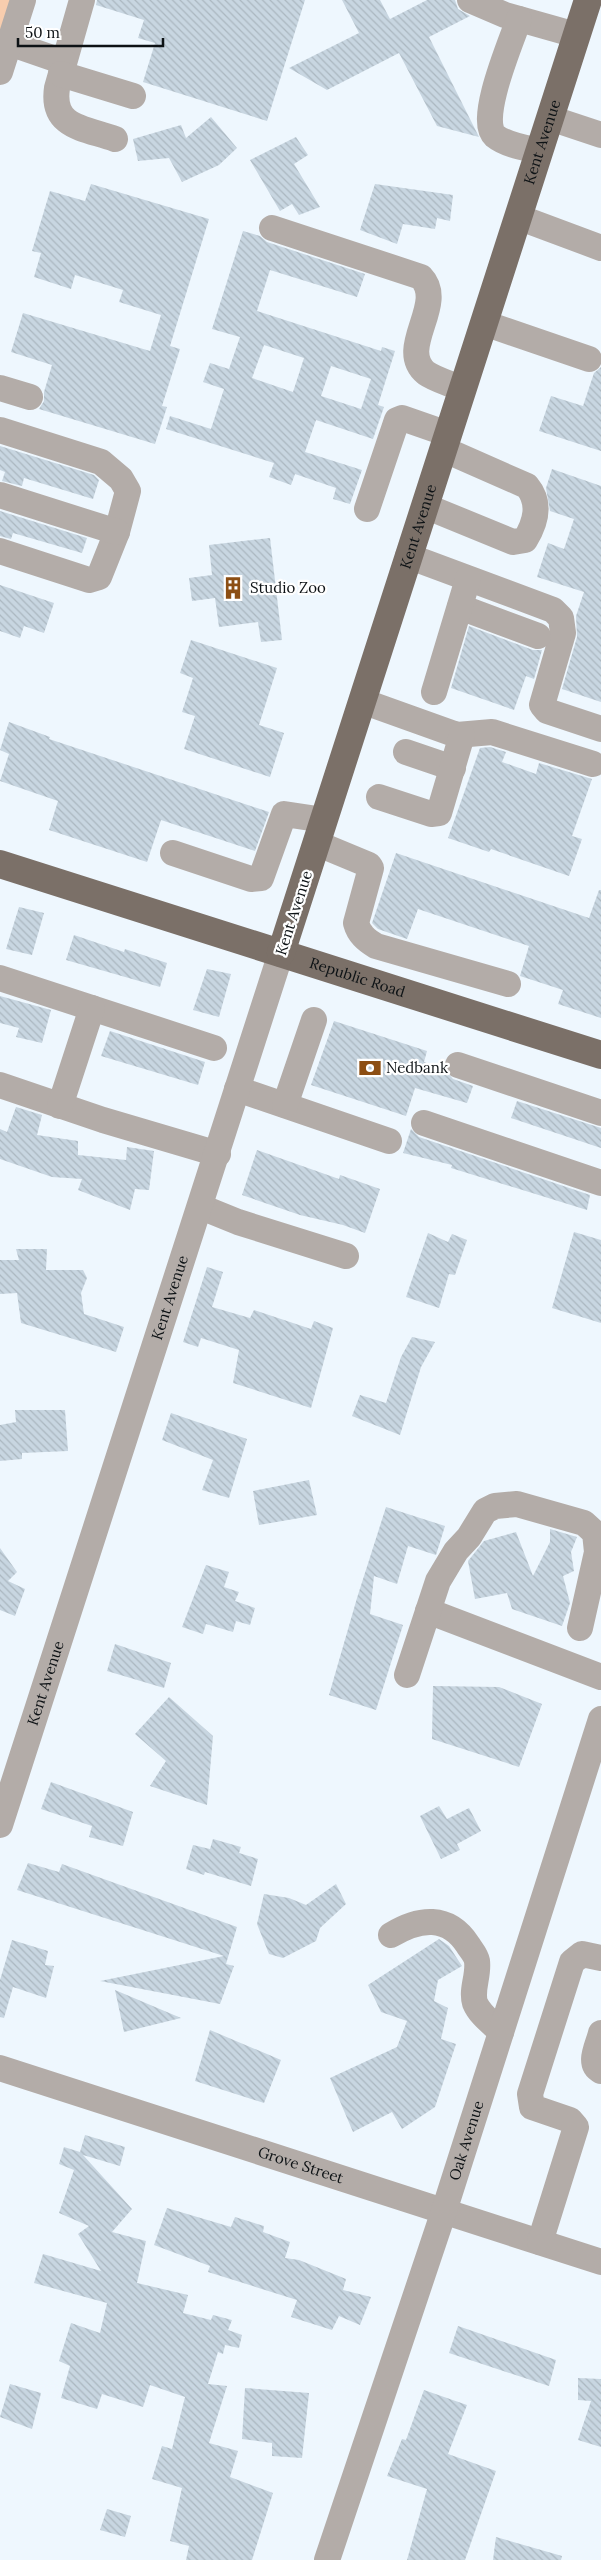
<svg xmlns="http://www.w3.org/2000/svg" width="601" height="2560" viewBox="0 0 601 2560" font-family="Lora,serif">
	<style>
		.green { fill: #f8cdae }
		.building { fill: url(#building-back-hatch); fill-rule: evenodd }
		.lines { fill: none; stroke-linecap: round; stroke-linejoin: round }
		.minor { stroke: #b3aca8; stroke-width: 26 }
		.major { stroke: #7b7068; stroke-width: 28 }
		.labels { text-anchor: middle; stroke-width: 4.5; stroke-linejoin: round; paint-order: stroke }
		.street-label { font-size: 15px; fill: #0d1215; stroke: #fff }
		.poi-label { font-size: 15px; fill: #0d1215; stroke: #fff; text-anchor: start }
	</style>
	<defs>
		<pattern id="building-back-hatch" width="6" height="6" patternUnits="userSpaceOnUse" patternTransform="scale(1.25)"><rect width="6" height="6" fill="#c8d6e1"/><path d="M-1 5l2 2M0 0l6 6M5-1l2 2" fill="none" stroke="#abb7c0"/></pattern>
	</defs>
	<rect width="100%" height="100%" fill="#eef7fe"/>
	<!-- green -->
	<path class="green" d="M 0,0 L 16,0 L 0,50 Z"/>
	<!-- building -->
	<path class="building" d="M 97,0 L 305,0 L 267,121 L 143,82 L 155,43 L 138,38 L 144,20 L 96,5 Z
		M 342,0 L 380,0 L 390,19 L 427,0 L 455,0 L 458,9 L 470,16 L 429,37 L 479,137 L 437,126 L 399,53 L 327,90 L 289,68 L 359,33 Z
		M 211,117 L 237,148 L 219,165 L 182,182 L 169,158 L 138,161 L 133,139 L 181,125 L 186,138 Z
		M 296,137 L 308,155 L 294,164 L 320,207 L 299,215 L 292,204 L 280,211 L 250,160 Z
		M 91,184 L 209,219 L 170,346 L 180,349 L 162,406 L 167,407 L 155,444 L 39,409 L 44,401 L 44,392 L 52,365 L 11,352 L 23,313 L 150,351 L 161,315 L 119,302 L 123,290 L 75,275 L 71,289 L 34,277 L 41,253 L 32,251 L 50,191 L 85,201 Z
		M 375,184 L 453,195 L 450,221 L 437,218 L 435,229 L 403,224 L 397,244 L 360,230 Z
		M 243,231 L 260,236 L 267,242 L 365,274 L 357,297 L 270,270 L 257,311 L 381,351 L 382,347 L 395,351 L 378,405 L 384,407 L 373,439 L 316,420 L 305,452 L 362,470 L 350,504 L 333,499 L 336,488 L 295,474 L 291,485 L 269,477 L 274,463 L 166,429 L 170,416 L 211,429 L 224,389 L 203,382 L 210,363 L 229,369 L 240,337 L 212,329 ZM 264,345 L 304,358 L 293,392 L 252,378 ZM 331,366 L 371,379 L 361,409 L 321,396 Z
		M 601,367 L 601,451 L 539,431 L 551,396 L 583,406 L 594,373 Z
		M 0,446 L 94,475 L 99,480 L 93,499 L 24,478 L 22,486 L 2,481 L 5,472 L 0,470 Z
		M 552,469 L 601,486 L 601,702 L 562,689 L 577,637 L 576,616 L 584,592 L 537,577 L 548,543 L 564,549 L 574,519 L 550,511 L 546,488 Z
		M 0,511 L 87,538 L 82,553 L 13,533 L 11,539 L 0,536 Z
		M 270,538 L 282,640 L 261,642 L 258,622 L 219,627 L 215,598 L 192,601 L 189,578 L 212,575 L 209,545 Z
		M 0,585 L 54,603 L 44,633 L 24,626 L 20,638 L 0,631 Z
		M 469,626 L 533,650 L 542,650 L 534,679 L 526,676 L 514,710 L 451,688 Z
		M 191,640 L 277,668 L 259,725 L 284,733 L 270,777 L 184,749 L 195,716 L 182,712 L 193,678 L 180,673 Z
		M 9,722 L 50,737 L 49,739 L 269,812 L 255,851 L 161,820 L 147,862 L 49,830 L 58,801 L 0,781 L 9,754 L 0,750 Z
		M 490,747 L 506,752 L 502,762 L 536,774 L 539,763 L 592,779 L 572,836 L 582,839 L 569,876 L 491,849 L 489,852 L 448,838 L 480,748 Z
		M 396,853 L 589,918 L 599,890 L 601,890 L 601,1018 L 558,1004 L 563,990 L 520,976 L 529,946 L 418,909 L 407,939 L 378,929 L 372,923 Z
		M 19,907 L 44,913 L 32,955 L 6,949 Z
		M 74,935 L 124,952 L 125,949 L 167,963 L 160,987 L 66,960 Z
		M 207,969 L 231,974 L 219,1017 L 193,1010 Z
		M 0,996 L 51,1010 L 42,1043 L 16,1037 L 19,1028 L 0,1023 Z
		M 334,1021 L 427,1051 L 424,1062 L 444,1069 L 453,1079 L 473,1086 L 467,1103 L 415,1088 L 406,1116 L 311,1085 Z
		M 110,1031 L 205,1062 L 198,1085 L 101,1056 Z
		M 517,1101 L 601,1128 L 601,1148 L 511,1118 Z
		M 16,1107 L 42,1115 L 37,1135 L 78,1141 L 78,1155 L 126,1160 L 127,1147 L 154,1151 L 149,1190 L 135,1189 L 130,1210 L 78,1190 L 82,1179 L 52,1177 L 0,1159 L 0,1129 L 7,1132 Z
		M 411,1129 L 419,1137 L 590,1195 L 587,1210 L 451,1168 L 452,1165 L 403,1153 Z
		M 257,1150 L 339,1179 L 340,1175 L 380,1189 L 365,1233 L 343,1225 L 300,1215 L 242,1195 Z
		M 574,1232 L 601,1240 L 601,1323 L 552,1308 Z
		M 428,1233 L 448,1242 L 452,1234 L 467,1240 L 455,1275 L 449,1274 L 439,1308 L 406,1297 Z
		M 16,1249 L 47,1249 L 46,1270 L 83,1270 L 87,1278 L 81,1293 L 84,1314 L 124,1327 L 116,1352 L 21,1323 L 17,1293 L 0,1294 L 0,1260 L 19,1260 Z
		M 207,1267 L 223,1272 L 212,1307 L 250,1318 L 254,1310 L 311,1329 L 314,1321 L 333,1328 L 311,1408 L 233,1383 L 239,1350 L 201,1338 L 198,1347 L 183,1342 Z
		M 412,1337 L 435,1342 L 421,1367 L 400,1435 L 352,1416 L 360,1395 L 386,1403 L 401,1357 Z
		M 15,1410 L 65,1410 L 68,1451 L 22,1453 L 22,1459 L 0,1461 L 0,1425 L 16,1422 Z
		M 171,1413 L 247,1439 L 229,1498 L 202,1490 L 213,1460 L 162,1440 Z
		M 309,1480 L 317,1515 L 259,1525 L 253,1491 Z
		M 386,1507 L 445,1526 L 436,1555 L 408,1546 L 397,1584 L 374,1576 L 370,1614 L 403,1625 L 376,1710 L 329,1695 L 357,1598 Z
		M 550,1529 L 577,1537 L 571,1552 L 574,1571 L 563,1576 L 570,1603 L 562,1626 L 512,1609 L 507,1593 L 475,1599 L 468,1561 L 484,1541 L 516,1532 L 533,1576 L 550,1542 Z
		M 0,1548 L 17,1572 L 8,1581 L 25,1589 L 15,1616 L 0,1610 Z
		M 206,1565 L 229,1572 L 224,1587 L 239,1592 L 235,1601 L 255,1608 L 250,1625 L 236,1621 L 233,1632 L 206,1624 L 203,1634 L 182,1627 Z
		M 115,1644 L 171,1663 L 164,1688 L 107,1671 Z
		M 433,1686 L 499,1687 L 542,1704 L 519,1767 L 432,1739 Z
		M 169,1697 L 213,1736 L 207,1805 L 150,1786 L 166,1761 L 135,1734 Z
		M 51,1782 L 133,1812 L 123,1846 L 89,1837 L 92,1826 L 41,1809 Z
		M 439,1806 L 447,1819 L 469,1808 L 481,1831 L 457,1844 L 460,1850 L 441,1859 L 420,1816 Z
		M 213,1839 L 241,1847 L 239,1853 L 258,1859 L 251,1886 L 205,1872 L 204,1875 L 186,1869 L 193,1845 L 210,1849 Z
		M 28,1863 L 59,1872 L 62,1864 L 237,1927 L 226,1964 L 234,1966 L 220,2004 L 100,1981 L 224,1956 L 17,1890 Z
		M 336,1884 L 346,1904 L 320,1928 L 316,1941 L 283,1958 L 269,1954 L 257,1924 L 264,1894 L 289,1898 L 306,1905 Z
		M 439,1939 L 449,1946 L 462,1966 L 438,1980 L 434,2001 L 448,2008 L 441,2039 L 456,2044 L 435,2107 L 402,2129 L 392,2112 L 353,2132 L 330,2078 L 397,2047 L 407,2021 L 381,2012 L 368,1985 Z
		M 12,1940 L 48,1951 L 45,1965 L 54,1966 L 46,1998 L 13,1987 L 4,2018 L 0,2017 L 0,1980 Z
		M 115,1990 L 181,2018 L 124,2032 Z
		M 210,2030 L 281,2060 L 264,2103 L 195,2081 Z
		M 85,2135 L 125,2147 L 120,2166 L 83,2155 L 132,2209 L 112,2232 L 146,2241 L 137,2283 L 188,2295 L 183,2313 L 211,2320 L 213,2315 L 232,2320 L 228,2330 L 242,2335 L 239,2348 L 225,2345 L 223,2354 L 218,2352 L 208,2384 L 227,2386 L 209,2443 L 238,2451 L 230,2477 L 273,2493 L 252,2560 L 186,2560 L 189,2546 L 170,2541 L 182,2488 L 152,2479 L 162,2446 L 172,2449 L 185,2397 L 150,2385 L 143,2407 L 102,2394 L 97,2409 L 61,2398 L 70,2366 L 59,2361 L 71,2323 L 100,2333 L 107,2303 L 34,2283 L 43,2254 L 101,2271 L 78,2234 L 89,2226 L 59,2213 L 74,2170 L 59,2164 L 64,2147 L 80,2152 Z
		M 167,2208 L 231,2227 L 235,2217 L 264,2226 L 263,2232 L 290,2242 L 285,2258 L 299,2260 L 346,2279 L 343,2290 L 371,2297 L 360,2325 L 339,2316 L 332,2330 L 291,2317 L 297,2300 L 208,2272 L 210,2266 L 154,2245 Z
		M 458,2326 L 556,2360 L 549,2386 L 449,2353 Z
		M 578,2378 L 601,2379 L 601,2447 L 578,2440 L 591,2401 L 578,2400 Z
		M 10,2384 L 41,2393 L 32,2429 L 0,2417 Z
		M 245,2388 L 309,2393 L 302,2458 L 272,2456 L 272,2443 L 242,2439 Z
		M 424,2390 L 467,2405 L 448,2454 L 496,2471 L 465,2560 L 407,2560 L 427,2489 L 387,2476 L 402,2439 L 406,2440 Z
		M 107,2509 L 131,2516 L 125,2537 L 100,2530 Z
		M 496,2537 L 562,2556 L 561,2560 L 493,2560 Z"/>
	<g class="lines">
		<!-- minor -->
		<g class="minor">
			<path d="M 82,0 L 57,88 C 51,128 85,128 115,139"/>
			<path d="M 470,0 L 505,15 L 576,35"/>
			<path d="M 519,19 C 512,40 477,120 495,136 C 506,145 526,148 539,151"/>
			<path d="M 9,43 L 64,62"/>
			<path d="M 0,72 L 23,0"/>
			<path d="M 61,74 L 133,96"/>
			<path d="M 550,118 L 601,135"/>
			<path d="M 518,217 L 601,248"/>
			<path d="M 272,228 L 421,277 C 447,304 396,348 426,373 C 436,380 452,384 462,389"/>
			<path d="M 484,323 L 589,359"/>
			<path d="M 0,388 L 30,397"/>
			<path d="M 0,430 L 101,462 L 121,479 L 128,491 L 117,532 L 99,577 L 89,580 L 0,551"/>
			<path d="M 0,495 L 117,532"/>
			<path d="M 425,506 L 513,542 L 525,540 C 536,522 541,503 527,486 L 443,449"/>
			<path d="M 367,509 L 397,420 L 402,418 L 448,434"/>
			<path d="M 408,556 L 553,610 L 561,618 L 563,633 L 542,705 L 547,711 L 601,729"/>
			<path d="M 460,607 L 538,636"/>
			<path d="M 434,692 L 468,579"/>
			<path d="M 362,701 L 457,735 L 492,732 L 593,764"/>
			<path d="M 406,752 L 453,768"/>
			<path d="M 379,797 L 431,814 L 439,813 L 462,735"/>
			<path d="M 316,843 L 369,865 L 371,868 L 356,923 C 359,934 366,940 376,946 L 508,984"/>
			<path d="M 173,853 L 251,879 L 261,878 L 284,814 L 324,820"/>
			<path d="M 0,978 L 214,1048"/>
			<path d="M 458,1065 L 601,1113"/>
			<path d="M 0,1085 L 103,1120 L 218,1154"/>
			<path d="M 237,1089 L 389,1141"/>
			<path d="M 285,1105 L 314,1020"/>
			<path d="M 60,1106 L 92,1008"/>
			<path d="M 424,1123 L 601,1183"/>
			<path d="M 201,1207 L 238,1222 L 346,1256"/>
			<path d="M 428,1611 L 601,1677"/>
			<path d="M 407,1675 L 438,1581 L 456,1551 L 469,1537 L 485,1511 L 495,1506 L 517,1504 L 584,1523 L 595,1533 L 597,1552 L 580,1628"/>
			<path id="s1" d="M 0,1825 L 281,953"/>
			<path d="M 391,1935 C 419,1918 448,1914 468,1945 C 471,1950 476,1955 477,1961 C 479,1976 471,1989 475,2003 C 480,2015 492,2023 501,2032"/>
			<path d="M 601,2033 C 598,2046 587,2064 601,2071"/>
			<path id="s2" d="M 0,2068 L 601,2262"/>
			<path d="M 540,2242 L 576,2127 L 570,2120 L 532,2107 L 530,2094 L 572,1962 L 582,1954 L 601,1958"/>
			<path id="s3" d="M 327,2560 L 444,2211 L 601,1719"/>
		</g>
		<!-- major -->
		<g class="major">
			<path id="s4" d="M 0,864 L 601,1055"/>
			<path id="s5" d="M 281,953 L 588,0"/>
		</g>
	</g>
	<!-- icons -->
	<defs>
		<symbol id="building-bare" viewBox="-9 -9 18 18"><path d="M-4-6H4V6H1V3H-1V6H-4ZM-2.5-4.3h1.7v1.8h-1.7ZM.8-4.3h1.7v1.8H.8ZM-2.5-1h1.7V.8h-1.7ZM.8-1h1.7V.8H.8Z" fill="#8c4e13" stroke="#fff" stroke-width="2.5" paint-order="stroke"/></symbol>
		<symbol id="bank-bare" viewBox="-9 -9 18 18"><path d="M-6-4H6V4H-6ZM0-2.3a2.3 2.3 0 1 0 0 4.6a2.3 2.3 0 1 0 0-4.6Z" fill="#8c4e13" stroke="#fff" stroke-width="2.5" paint-order="stroke"/></symbol>
	</defs>
	<g fill-rule="evenodd">
		<use href="#building-bare" x="217" y="572" width="32" height="32"/>
		<use href="#bank-bare" x="354" y="1052" width="32" height="32"/>
	</g>
	<g class="labels">
		<!-- street labels -->
		<g class="street-label">
			<text dy="5" stroke="none"><textPath href="#s5" startOffset="852">Kent Avenue</textPath></text>
			<text dy="5" stroke="none"><textPath href="#s5" startOffset="448">Kent Avenue</textPath></text>
			<text transform="translate(294 913) rotate(-72)" y="5">Kent Avenue</text>
			<text dy="5" stroke="none"><textPath href="#s4" startOffset="375">Republic Road</textPath></text>
			<text dy="5" stroke="none"><textPath href="#s1" startOffset="554">Kent Avenue</textPath></text>
			<text dy="5" stroke="none"><textPath href="#s1" startOffset="149">Kent Avenue</textPath></text>
			<text dy="5" stroke="none"><textPath href="#s3" startOffset="442">Oak Avenue</textPath></text>
			<text dy="5" stroke="none"><textPath href="#s2" startOffset="316">Grove Street</textPath></text>
		</g>
		<!-- poi labels -->
		<g class="poi-label">
			<text x="250" y="593">Studio Zoo</text>
			<text x="386" y="1073">Nedbank</text>
		</g>
	</g>
	<!-- scale -->
	<path d="M18 38v8h145v-8" fill="none" stroke="#0d1215" stroke-width="2.5"/>
	<text x="25" y="38" font-size="15" fill="#0d1215" stroke="#ffffff" stroke-width="4" paint-order="stroke">50 m</text>
</svg>
